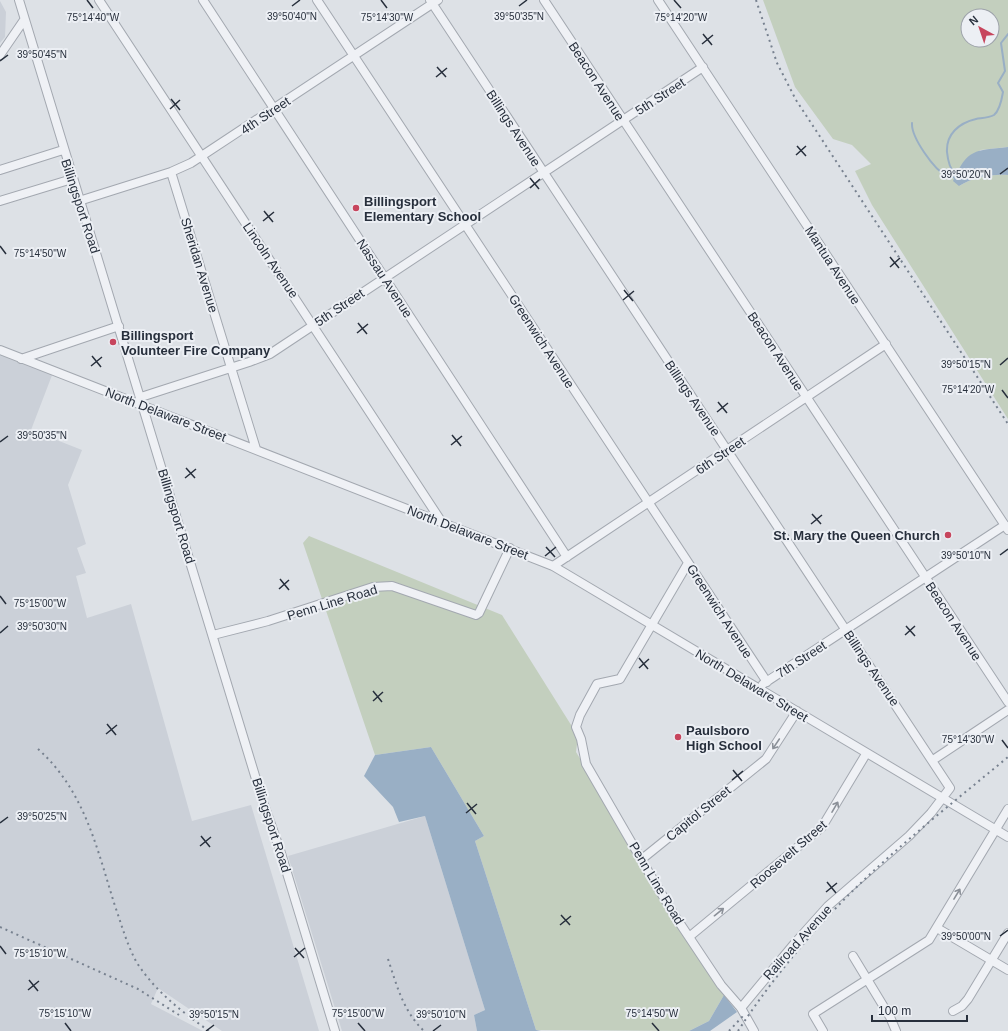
<svg xmlns="http://www.w3.org/2000/svg" width="1008" height="1031" viewBox="0 0 1008 1031" font-family="Helvetica,sans-serif">
	<style>
		.built { fill: #cbd0d8 }
		.green { fill: #c3cfbe; fill-rule: evenodd }
		.water { fill: #99afc5 }
		.lines { fill: none; stroke-linecap: round; stroke-linejoin: round }
		.stream { stroke: #99afc5; stroke-width: 2 }
		.minor-casing { stroke: #a3a8b0; stroke-width: 10 }
		.minor { stroke: #eff1f5; stroke-width: 8 }
		.rail { stroke: #77818f; stroke-width: 2; stroke-dasharray: 2 4; stroke-linecap: butt }
		.oneway { stroke: #8b9098 }
		.ticks { fill: none; stroke: #272f3c; stroke-width: 1.5 }
		.poi-dot { fill: #c7455d; stroke: #eceff4; stroke-width: 1.5 }
		.labels { text-anchor: middle; stroke-width: 4; stroke-linejoin: round; paint-order: stroke }
		.street-label { font-size: 13px; fill: #272f3c; stroke: #eceff4 }
		.poi-label { font-size: 13px; font-weight: bold; fill: #272f3c; stroke: #eceff4; text-anchor: start }
		.ticks-label { font-size: 10px; text-anchor: middle; fill: #272f3c; stroke: #eceff4; stroke-width: 4; stroke-linejoin: round; paint-order: stroke }
	</style>
	<rect width="100%" height="100%" fill="#dde1e6"/>
	<!-- built -->
	<path class="built" d="M 0,1 L 6,12 L 5,37 L 0,43 Z
		M 0,349 L 54,370 L 31,430 L 82,450 L 68,485 L 86,544 L 77,548 L 86,573 L 76,576 L 87,618 L 131,604 L 192,821 L 251,805 L 319,1031 L 222,1031 L 158,988 L 151,1004 L 203,1031 L 0,1031 Z
		M 425,816 L 485,1010 L 474,1015 L 477,1031 L 342,1031 L 288,856 Z"/>
	<!-- green -->
	<path class="green" d="M 763,0 L 1008,0 L 1008,147 L 980,150 L 959,186 C 974,177 991,174 1008,175 L 1008,419 L 872,205 L 855,171 L 871,164 L 852,145 L 833,139 L 795,87 ZM 968,16 L 992,16 L 992,40 L 968,40 Z
		M 309,536 L 502,615 L 578,736 L 576,752 L 724,995 L 709,1021 L 689,1031 L 536,1030 L 475,841 L 484,836 L 431,747 L 375,755 L 303,543 Z"/>
	<!-- water -->
	<path class="water" d="M 1008,147 L 1008,175 C 991,174 974,177 959,186 L 953,181 C 968,148 974,151 1008,147 Z
		M 431,747 L 484,836 L 475,841 L 536,1030 L 541,1031 L 477,1031 L 474,1015 L 485,1010 L 425,816 L 399,822 L 393,807 L 364,776 L 375,755 Z
		M 724,995 L 737,1012 L 710,1031 L 689,1031 L 709,1021 Z"/>
	<g class="lines">
		<!-- stream -->
		<path class="stream" d="M 912,123 C 911,137 934,170 947,176 C 950,177 954,177 957,178
			M 957,177 C 950,169 948,162 947,152 C 946,134 959,123 976,119 C 982,118 989,118 994,115 C 999,111 1002,98 1003,92 L 998,83 L 1005,71 L 1001,43 L 1008,34"/>
		<defs>
			<path id="minor" d="M 19,0 L 263,802 L 280,850 L 335,1031
				M 99,0 L 441,521
				M 203,0 L 567,557
				M 317,0 L 767,682
				M 430,0 L 950,788 L 931,813 L 909,836 L 828,906 L 794,944 L 741,1008
				M 544,0 L 1008,702
				M 658,0 L 1008,530
				M 0,55 L 24,20
				M 0,170 L 63,150
				M 171,172 L 256,449
				M 0,201 L 72,179
				M 79,201 L 171,172 L 191,163 L 438,0
				M 0,350 L 553,566 L 1008,837
				M 21,359 L 119,326
				M 141,397 L 249,362 L 270,354 L 703,67
				M 688,563 L 620,679 L 597,684 L 580,715 L 576,727 L 581,739 L 586,764 L 648,871 L 673,913 L 721,985 L 741,1008 L 754,1031
				M 553,566 L 886,344
				M 213,635 L 268,621 L 373,587 L 392,586 L 476,615 L 479,613 L 510,548
				M 763,684 L 1005,525
				M 933,760 L 1008,710
				M 642,859 L 766,759 L 797,711
				M 937,928 L 1008,970
				M 689,937 L 822,827 L 866,754
				M 853,956 L 890,1017 L 896,1031
				M 953,1011 L 962,1006 L 968,999 L 1008,933
				M 823,1031 L 813,1014 L 929,940 L 1008,809"/>
		</defs>
		<!-- minor casing -->
		<use href="#minor" class="minor-casing"/>
		<!-- minor -->
		<use href="#minor" class="minor"/>
		<!-- rail -->
		<path class="rail" d="M 756,0 L 777,63 L 796,100 L 1008,424
			M 38,749 C 85,791 97,849 115,906 C 122,926 127,945 137,963 C 156,992 181,1011 209,1031
			M 0,927 L 138,989 L 179,1015
			M 388,959 C 397,986 403,1011 424,1031
			M 729,1031 L 743,1016
			M 738,1031 C 766,988 799,947 834,910 C 887,854 949,806 1008,757"/>
	</g>
	<!-- one-way arrows -->
	<defs><path id="oneway-shaft" d="M-6 0H5M1.5-3L5.5 0L1.5 3" fill="none" stroke-width="1.6" stroke-linecap="round" stroke-linejoin="round"/></defs>
	<g class="oneway">
		<use href="#oneway-shaft" transform="translate(776 744) rotate(124)"/>
		<use href="#oneway-shaft" transform="translate(835 807) rotate(-60)"/>
		<use href="#oneway-shaft" transform="translate(957 894) rotate(-59)"/>
		<use href="#oneway-shaft" transform="translate(719 912) rotate(-39)"/>
	</g>
	<!-- ticks -->
	<path class="ticks" d="M 87,0 L 93,8M 381,0 L 387,8M 674,0 L 681,8M 292,6 L 300,0M 519,6 L 527,0M 703,34 L 712,45M 702,44 L 713,35M 0,61 L 8,55M 437,67 L 446,77M 436,77 L 447,68M 171,99 L 180,110M 170,109 L 180,100M 797,146 L 806,156M 796,155 L 806,146M 1000,174 L 1008,168M 530,178 L 539,189M 530,188 L 540,179M 264,211 L 273,222M 263,221 L 274,212M 0,246 L 6,254M 890,257 L 899,268M 890,267 L 900,258M 624,290 L 633,301M 623,300 L 634,291M 358,323 L 367,334M 357,333 L 368,324M 92,356 L 101,367M 1000,365 L 1008,358M 91,366 L 102,357M 1002,390 L 1008,398M 718,402 L 727,413M 717,412 L 728,403M 452,435 L 461,446M 0,442 L 8,436M 451,445 L 462,436M 186,468 L 195,478M 185,478 L 196,469M 812,514 L 821,524M 811,524 L 822,515M 546,547 L 555,557M 1000,555 L 1008,549M 545,556 L 556,547M 280,579 L 289,590M 279,589 L 289,580M 0,596 L 6,604M 906,626 L 915,636M 0,633 L 8,626M 905,635 L 915,626M 639,658 L 648,669M 639,668 L 649,659M 373,691 L 382,702M 373,701 L 383,692M 107,724 L 116,735M 106,734 L 117,725M 1002,740 L 1008,748M 733,770 L 742,781M 732,780 L 743,771M 467,803 L 476,814M 466,813 L 477,804M 0,823 L 8,817M 201,836 L 210,847M 200,846 L 211,837M 827,882 L 836,893M 826,892 L 837,883M 561,915 L 570,925M 560,925 L 571,916M 1000,936 L 1008,930M 0,946 L 6,954M 295,948 L 304,958M 294,957 L 305,948M 29,980 L 38,991M 28,990 L 39,981M 65,1023 L 71,1031M 358,1023 L 365,1031M 652,1023 L 659,1031M 206,1031 L 214,1025M 433,1031 L 441,1025"/>
	<!-- markers -->
	<g class="poi-dot">
		<circle cx="356" cy="208" r="4"/>
		<circle cx="113" cy="342" r="4"/>
		<circle cx="948" cy="535" r="4"/>
		<circle cx="678" cy="737" r="4"/>
	</g>
	<g class="labels">
		<!-- street labels -->
		<g class="street-label">
			<text transform="translate(597 81) rotate(57)" y="5">Beacon Avenue</text>
			<text transform="translate(660 96) rotate(-33)" y="5">5th Street</text>
			<text transform="translate(265 115) rotate(-34)" y="5">4th Street</text>
			<text transform="translate(514 128) rotate(57)" y="5">Billings Avenue</text>
			<text transform="translate(81 206) rotate(72)" y="5">Billingsport Road</text>
			<text transform="translate(271 260) rotate(56)" y="5">Lincoln Avenue</text>
			<text transform="translate(200 265) rotate(73)" y="5">Sheridan Avenue</text>
			<text transform="translate(833 265) rotate(57)" y="5">Mantua Avenue</text>
			<text transform="translate(385 278) rotate(57)" y="5">Nassau Avenue</text>
			<text transform="translate(339 307) rotate(-34)" y="5">5th Street</text>
			<text transform="translate(542 341) rotate(57)" y="5">Greenwich Avenue</text>
			<text transform="translate(776 351) rotate(57)" y="5">Beacon Avenue</text>
			<text transform="translate(693 398) rotate(56)" y="5">Billings Avenue</text>
			<text transform="translate(166 414) rotate(21)" y="5">North Delaware Street</text>
			<text transform="translate(720 455) rotate(-34)" y="5">6th Street</text>
			<text transform="translate(177 516) rotate(73)" y="5">Billingsport Road</text>
			<text transform="translate(468 532) rotate(21)" y="5">North Delaware Street</text>
			<text transform="translate(332 602) rotate(-17)" y="5">Penn Line Road</text>
			<text transform="translate(720 611) rotate(57)" y="5">Greenwich Avenue</text>
			<text transform="translate(954 621) rotate(57)" y="5">Beacon Avenue</text>
			<text transform="translate(801 659) rotate(-33)" y="5">7th Street</text>
			<text transform="translate(872 668) rotate(56)" y="5">Billings Avenue</text>
			<text transform="translate(752 685) rotate(31)" y="5">North Delaware Street</text>
			<text transform="translate(698 813) rotate(-39)" y="5">Capitol Street</text>
			<text transform="translate(272 825) rotate(72)" y="5">Billingsport Road</text>
			<text transform="translate(788 854) rotate(-41)" y="5">Roosevelt Street</text>
			<text transform="translate(657 883) rotate(59)" y="5">Penn Line Road</text>
			<text transform="translate(797 942) rotate(-48)" y="5">Railroad Avenue</text>
		</g>
		<!-- poi labels -->
		<g class="poi-label">
			<text x="364" y="206">Billingsport<tspan x="364" dy="15">Elementary School</tspan></text>
			<text x="121" y="340">Billingsport<tspan x="121" dy="15">Volunteer Fire Company</tspan></text>
			<text x="940" y="540" text-anchor="end">St. Mary the Queen Church</text>
			<text x="686" y="735">Paulsboro<tspan x="686" dy="15">High School</tspan></text>
		</g>
	</g>
	<g class="ticks-label">
		<text x="292" y="20">39°50'40"N</text>
		<text x="519" y="20">39°50'35"N</text>
		<text x="93" y="21">75°14'40"W</text>
		<text x="681" y="21">75°14'20"W</text>
		<text x="387" y="21">75°14'30"W</text>
		<text x="42" y="58">39°50'45"N</text>
		<text x="966" y="178">39°50'20"N</text>
		<text x="40" y="257">75°14'50"W</text>
		<text x="966" y="368">39°50'15"N</text>
		<text x="968" y="393">75°14'20"W</text>
		<text x="42" y="439">39°50'35"N</text>
		<text x="966" y="559">39°50'10"N</text>
		<text x="40" y="607">75°15'00"W</text>
		<text x="42" y="630">39°50'30"N</text>
		<text x="968" y="743">75°14'30"W</text>
		<text x="42" y="820">39°50'25"N</text>
		<text x="966" y="940">39°50'00"N</text>
		<text x="40" y="957">75°15'10"W</text>
		<text x="65" y="1017">75°15'10"W</text>
		<text x="358" y="1017">75°15'00"W</text>
		<text x="652" y="1017">75°14'50"W</text>
		<text x="214" y="1018">39°50'15"N</text>
		<text x="441" y="1018">39°50'10"N</text>
	</g>
	<!-- north arrow -->
	<g transform="translate(980 28) rotate(320)"><circle r="19" fill="#eceff4" stroke="#9da2aa"/>
	<path d="M0-3L7 15L0 10L-7 15Z" fill="#c7455d"/>
	<text y="-6" font-size="11" font-weight="bold" text-anchor="middle" fill="#272f3c">N</text>
	</g>
	<!-- scale -->
	<path d="M872 1015v6h95v-6" fill="none" stroke="#272f3c" stroke-width="2"/>
	<text x="878" y="1015" font-size="12" fill="#272f3c" stroke="#eceff4" stroke-width="3" paint-order="stroke">100 m</text>
</svg>
